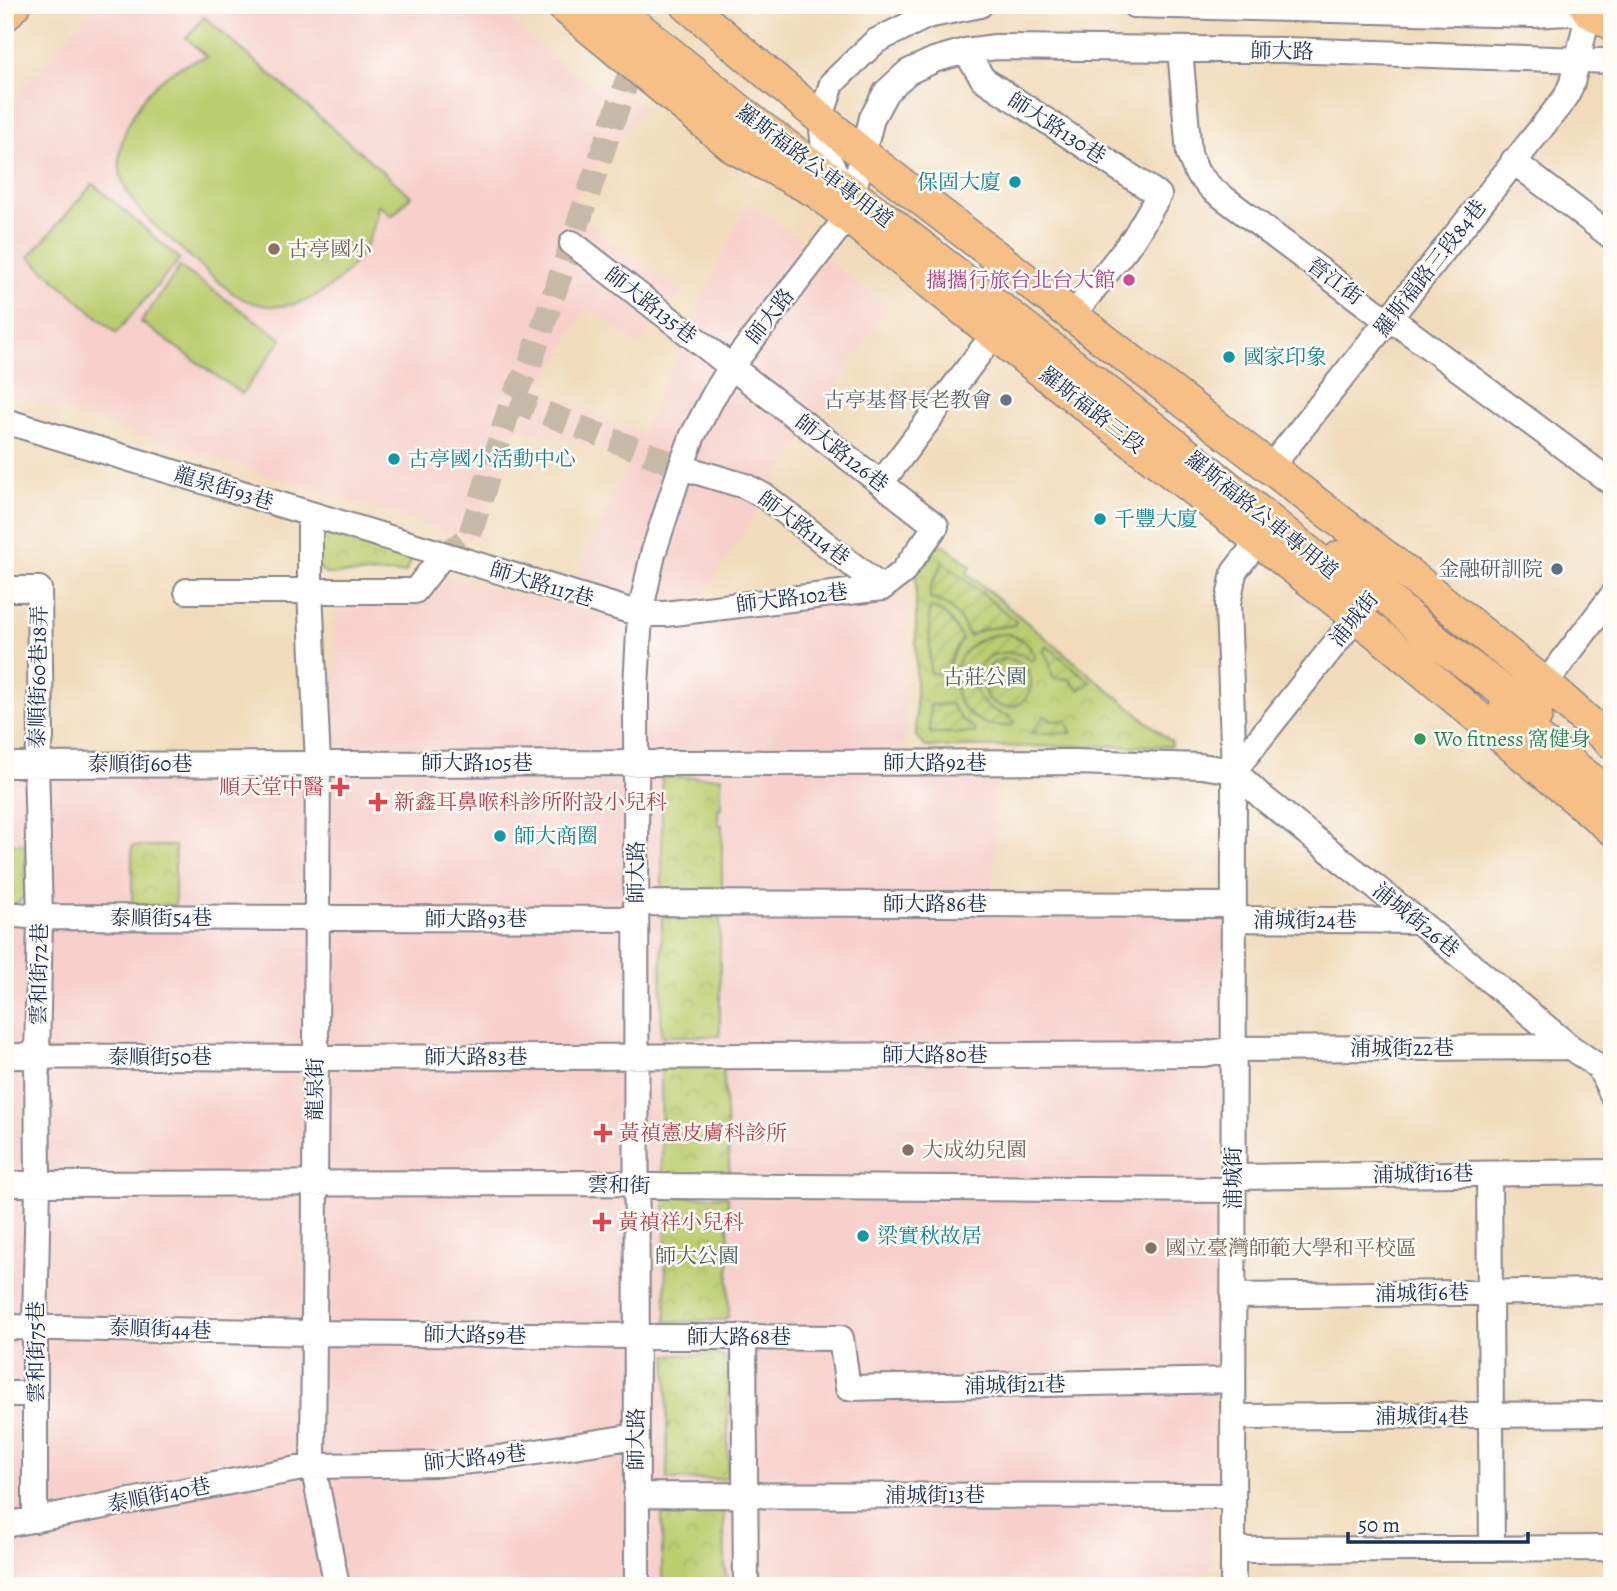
<svg xmlns="http://www.w3.org/2000/svg" width="1617" height="1591" viewBox="0 0 1617 1591" font-family="Alegreya,'Noto Serif TC',serif">
	<style>
		.built { fill: #f7d0cb }
		.grass { fill: #bccd70; stroke: #6c7e67; stroke-width: 2 }
		.park { fill: url(#park-crowns); stroke: #6c7e67; stroke-width: 2 }
		.garden { fill: url(#garden-furrows); stroke: #6c7e67; stroke-width: 2 }
		.lines { fill: none; stroke-linecap: round; stroke-linejoin: round }
		.minor-tunnel { stroke: #c6b9a8; stroke-width: 24; stroke-dasharray: 24 12; stroke-linecap: butt }
		.minor-casing { stroke: #86858c; stroke-width: 28 }
		.major-casing { stroke: #86858c; stroke-width: 35 }
		.minor { stroke: #fff; stroke-width: 24 }
		.major { stroke: #f5bf86; stroke-width: 32 }
		.culture-dot { fill: #0f9aa8; stroke: #fdfcf7; stroke-width: 2.5 }
		.education-dot { fill: #8d6e63; stroke: #fdfcf7; stroke-width: 2.5 }
		.hotel-dot { fill: #d1479c; stroke: #fdfcf7; stroke-width: 2.5 }
		.worship-dot { fill: #6b7280; stroke: #fdfcf7; stroke-width: 2.5 }
		.service-dot { fill: #5c6f8a; stroke: #fdfcf7; stroke-width: 2.5 }
		.leisure-dot { fill: #2e9e5b; stroke: #fdfcf7; stroke-width: 2.5 }
		.health-dot { fill: #e0444e; stroke: #fdfcf7; stroke-width: 2.5 }
		.labels { text-anchor: middle; stroke-width: 5; stroke-linejoin: round; paint-order: stroke }
		.street-label { font-size: 21px; fill: #1b2f5e; stroke: #fdfcf7 }
		.culture-label { font-size: 21px; fill: #0d838f; stroke: #fdfcf7; text-anchor: start }
		.education-label { font-size: 21px; fill: #785e54; stroke: #fdfcf7; text-anchor: start }
		.hotel-label { font-size: 21px; fill: #b23c85; stroke: #fdfcf7; text-anchor: end }
		.worship-label { font-size: 21px; fill: #5b616d; stroke: #fdfcf7; text-anchor: end }
		.service-label { font-size: 21px; fill: #4e5e75; stroke: #fdfcf7; text-anchor: end }
		.park-label { font-size: 21px; fill: #4b5e63; stroke: #fdfcf7 }
		.leisure-label { font-size: 21px; fill: #27864d; stroke: #fdfcf7; text-anchor: start }
		.health-label { font-size: 21px; fill: #be3a42; stroke: #fdfcf7; text-anchor: start }
	</style>
	<defs>
		<pattern id="park-crowns" width="20" height="18" patternUnits="userSpaceOnUse" patternTransform="scale(1.75)"><rect width="20" height="18" fill="#bccd70"/><path d="M2 6a3 3 0 1 1 6 0M12 15a3 3 0 1 1 6 0" fill="none" stroke="#a1b063"/></pattern>
		<pattern id="garden-furrows" width="10" height="10" patternUnits="userSpaceOnUse" patternTransform="scale(1.75)"><rect width="10" height="10" fill="#bccd70"/><path d="M-1 1l2-2M0 10L10 0M9 11l2-2" fill="none" stroke="#a1b063"/></pattern>
	</defs>
	<rect width="100%" height="100%" fill="#fdfcf7"/>
	<filter id="ink" filterUnits="userSpaceOnUse"><feTurbulence type="fractalNoise" baseFrequency=".0143" numOctaves="2"/><feDisplacementMap in="SourceGraphic" scale="14" xChannelSelector="R" yChannelSelector="G"/><feConvolveMatrix kernelMatrix="1 2 1 2 8 2 1 2 1" color-interpolation-filters="sRGB"/></filter>
	<filter id="wash" filterUnits="userSpaceOnUse"><feTurbulence type="fractalNoise" baseFrequency=".00686" numOctaves="4" result="noise"/><feDisplacementMap in="SourceGraphic" scale="28" xChannelSelector="R" yChannelSelector="G"/><feGaussianBlur stdDeviation="1.57" result="paint"/><feColorMatrix in="noise" values="0 0 0 0 0 0 0 0 0 0 0 0 0 0 0 0 0 1.4 0 .05"/><feComposite in="paint" operator="in"/></filter>
	<g filter="url(#wash)">
		<rect width="100%" height="100%" fill="#f1dbbb"/>
		<!-- built -->
		<path class="built" d="M 95,5 L 490,5 L 596,90 L 601,76 L 643,110 L 581,186 L 571,211 L 682,291 L 637,345 L 587,307 L 540,391 L 641,434 L 748,201 L 888,306 L 698,604 L 908,596 L 904,749 L 999,761 L 992,900 L 1222,907 L 1210,1586 L 5,1586 L 5,773 L 335,770 L 336,605 L 425,603 L 429,574 L 563,605 L 630,458 L 518,426 L 480,542 L 5,392 L 5,106 Z"/>
		<!-- grass -->
		<path class="grass" d="M 204,17 L 411,196 L 392,216 L 378,204 C 373,269 298,334 234,294 C 215,279 196,262 177,245 C 130,205 98,174 136,110 C 151,83 177,64 207,57 L 186,38 Z
			M 93,184 L 180,259 L 116,333 L 29,257 Z
			M 180,267 L 282,339 L 242,394 L 141,322 Z"/>
		<!-- park -->
		<path class="park" d="M 327,531 L 406,554 L 411,561 L 405,573 L 325,574 L 315,563 L 318,536 Z
			M 934,545 L 944,545 L 971,566 L 967,573 L 1172,742 L 1171,746 L 926,747 L 916,736 L 916,570 Z
			M 662,777 L 721,777 L 721,809 L 718,809 L 718,824 L 722,825 L 722,892 L 662,892 Z
			M 5,844 L 26,844 L 25,896 L 15,905 L 5,904 Z
			M 132,846 L 175,846 L 175,906 L 132,906 Z
			M 662,915 L 720,916 L 720,1036 L 661,1036 Z
			M 723,1064 L 730,1178 L 662,1177 L 661,1065 Z
			M 728,1196 L 729,1316 L 724,1320 L 666,1322 L 665,1197 Z
			M 667,1355 L 722,1355 L 728,1360 L 728,1475 L 723,1479 L 667,1480 Z
			M 662,1503 L 723,1503 L 726,1586 L 662,1586 Z"/>
		<!-- garden -->
		<path class="garden" d="M 943,562 L 1016,621 L 1014,625 L 984,629 L 969,636 C 961,618 950,602 930,599 L 930,588 Z
			M 929,608 C 947,609 954,625 962,639 L 951,658 L 946,674 L 930,673 Z
			M 1009,634 C 1021,639 1032,644 1035,658 L 1032,661 C 1001,637 960,666 979,698 C 988,713 1005,711 1015,722 L 1011,726 C 937,732 936,632 1009,634 Z
			M 1047,646 L 1091,682 L 1079,690 L 1069,679 L 1053,678 L 1049,661 L 1043,650 Z
			M983 683a24 24 0 1 1 48 0a24 24 0 1 1-48 0Z
			M 951,704 L 961,719 L 975,729 L 975,733 L 930,733 L 930,705 Z
			M 1045,716 L 1054,721 L 1066,720 L 1071,733 L 1031,733 Z"/>
	</g>
	<g filter="url(#ink)">
		<g class="lines">
			<!-- minor-tunnel -->
			<path class="minor-tunnel" d="M 512,400 L 681,467
				M 443,555 L 469,538 L 512,400 L 530,364 L 633,63"/>
			<defs>
				<path id="minor" d="M 1134,5 L 1533,15 L 1602,11
					M 1180,49 L 1189,154 L 1197,173 L 1212,189 L 1388,321 L 1401,326 L 1612,483
					M 965,51 L 983,79 L 1159,195 L 1134,238 L 1072,316
					M 1513,161 L 1612,237
					M 841,184 L 824,150 L 821,118 L 832,83 L 876,41 L 927,16 L 980,5
					M 5,421 L 640,614 L 665,614 L 882,588 L 902,573 L 936,526 L 572,243
					M 681,467 L 745,486 L 766,497 L 882,588
					M 1270,468 L 1566,97 L 1572,83 L 1589,11
					M 881,483 L 994,334
					M 310,514 L 310,590 L 318,764 L 313,1466 L 337,1586
					M 5,589 L 39,589 L 41,738 L 36,764 L 40,917 L 37,1056 L 38,1184 L 35,1325 L 35,1520
					M 187,591 L 415,591 L 443,555
					M 1545,684 L 1612,596
					M 5,765 L 1075,762 L 1201,766 L 1234,771
					M 1234,771 L 1262,797 L 1418,921 L 1570,1047 L 1599,1067 L 1612,1094
					M 1234,771 L 1388,577
					M 636,903 L 1234,905
					M 5,914 L 40,917 L 636,919
					M 1234,919 L 1418,921
					M 5,1056 L 316,1058 L 1204,1054 L 1233,1049 L 1570,1047
					M 1489,1174 L 1492,1549
					M 1233,1177 L 1612,1172
					M 5,1184 L 616,1183 L 659,1186 L 1233,1190
					M 1233,1296 L 1612,1291
					M 5,1327 L 314,1333 L 841,1338 L 848,1388 L 1233,1380
					M 744,1337 L 746,1586
					M 5,1394 L 35,1394
					M 1233,1417 L 1612,1414
					M 636,1495 L 1233,1496
					M 5,1525 L 313,1466 L 441,1464 L 499,1458 L 636,1436
					M 1233,1550 L 1612,1548
					M 637,1586 L 636,687 L 640,614 L 653,554 L 681,467 L 693,435 L 714,395 L 731,367 L 847,217 L 872,118 L 886,92 L 908,72 L 934,60 L 965,51 L 996,47 L 1285,50 L 1612,61
					M 1233,1586 L 1234,771 L 1228,604 L 1234,572 L 1258,541"/>
				<path id="major" d="M 562,5 L 735,148 L 817,192 L 994,334 L 1377,633 L 1612,829
					M 611,5 L 755,123 L 882,216 L 1211,473 L 1350,586
					M 687,5 L 864,155 L 1420,583 L 1545,684 L 1612,743
					M 1585,5 L 1589,11 L 1612,24
					M 5,15 L 14,5
					M 1340,557 L 1437,642 L 1536,716
					M 1504,712 L 1612,796"/>
			</defs>
			<!-- minor casing -->
			<use href="#minor" class="minor-casing"/>
			<!-- major casing -->
			<use href="#major" class="major-casing"/>
			<!-- minor -->
			<use href="#minor" class="minor"/>
			<!-- major -->
			<use href="#major" class="major"/>
		</g>
	</g>
	<!-- markers -->
	<g class="culture-dot">
		<circle cx="1015" cy="182" r="7"/>
		<circle cx="1229" cy="357" r="7"/>
		<circle cx="394" cy="459" r="7"/>
		<circle cx="1100" cy="519" r="7"/>
		<circle cx="500" cy="836" r="7"/>
		<circle cx="863" cy="1236" r="7"/>
	</g>
	<g class="education-dot">
		<circle cx="274" cy="249" r="7"/>
		<circle cx="908" cy="1150" r="7"/>
		<circle cx="1151" cy="1248" r="7"/>
	</g>
	<circle class="hotel-dot" cx="1129" cy="280" r="7"/>
	<circle class="worship-dot" cx="1006" cy="400" r="7"/>
	<circle class="service-dot" cx="1557" cy="569" r="7"/>
	<circle class="leisure-dot" cx="1420" cy="739" r="7"/>
	<g class="health-dot">
		<path d="M336.5 776.5h7v7h7v7h-7v7h-7v-7h-7v-7h7z"/>
		<path d="M374.5 791.5h7v7h7v7h-7v7h-7v-7h-7v-7h7z"/>
		<path d="M599.5 1122.5h7v7h7v7h-7v7h-7v-7h-7v-7h7z"/>
		<path d="M598.5 1211.5h7v7h7v7h-7v7h-7v-7h-7v-7h7z"/>
	</g>
	<g class="labels">
		<!-- street labels -->
		<g class="street-label">
			<text transform="translate(1282 51) rotate(1)" y="7">師大路</text>
			<text transform="translate(1057 128) rotate(33)" y="7">師大路130巷</text>
			<text transform="translate(815 166) rotate(37)" y="7">羅斯福路公車專用道</text>
			<text transform="translate(1430 268) rotate(-52)" y="7">羅斯福路三段84巷</text>
			<text transform="translate(1335 281) rotate(37)" y="7">晉江街</text>
			<text transform="translate(651 305) rotate(38)" y="7">師大路135巷</text>
			<text transform="translate(770 316) rotate(-52)" y="7">師大路</text>
			<text transform="translate(1092 410) rotate(38)" y="7">羅斯福路三段</text>
			<text transform="translate(842 453) rotate(38)" y="7">師大路126巷</text>
			<text transform="translate(224 488) rotate(17)" y="7">龍泉街93巷</text>
			<text transform="translate(1262 515) rotate(39)" y="7">羅斯福路公車專用道</text>
			<text transform="translate(804 528) rotate(37)" y="7">師大路114巷</text>
			<text transform="translate(542 584) rotate(17)" y="7">師大路117巷</text>
			<text transform="translate(792 598) rotate(-7)" y="7">師大路102巷</text>
			<text transform="translate(1354 619) rotate(-51)" y="7">浦城街</text>
			<text transform="translate(38 677) rotate(-89)" y="7">泰順街60巷18弄</text>
			<text x="477" y="770">師大路105巷</text>
			<text x="935" y="770">師大路92巷</text>
			<text x="140" y="771">泰順街60巷</text>
			<text transform="translate(636 872) rotate(-90)" y="7">師大路</text>
			<text x="935" y="911">師大路86巷</text>
			<text x="161" y="925">泰順街54巷</text>
			<text x="476" y="926">師大路93巷</text>
			<text x="1305" y="927">浦城街24巷</text>
			<text transform="translate(1416 920) rotate(39)" y="7">浦城街26巷</text>
			<text transform="translate(39 974) rotate(-89)" y="7">雲和街72巷</text>
			<text x="1402" y="1055">浦城街22巷</text>
			<text x="935" y="1062">師大路80巷</text>
			<text x="160" y="1064">泰順街50巷</text>
			<text x="476" y="1064">師大路83巷</text>
			<text transform="translate(315 1089) rotate(-90)" y="7">龍泉街</text>
			<text transform="translate(1423 1174) rotate(-1)" y="7">浦城街16巷</text>
			<text transform="translate(1233 1178) rotate(-90)" y="7">浦城街</text>
			<text transform="translate(619 1185) rotate(2)" y="7">雲和街</text>
			<text transform="translate(1422 1293) rotate(-1)" y="7">浦城街6巷</text>
			<text transform="translate(160 1329) rotate(2)" y="7">泰順街44巷</text>
			<text transform="translate(475 1335) rotate(1)" y="7">師大路59巷</text>
			<text x="739" y="1344">師大路68巷</text>
			<text transform="translate(36 1352) rotate(-90)" y="7">雲和街75巷</text>
			<text transform="translate(1015 1385) rotate(-1)" y="7">浦城街21巷</text>
			<text x="1422" y="1423">浦城街4巷</text>
			<text transform="translate(636 1439) rotate(-90)" y="7">師大路</text>
			<text transform="translate(475 1458) rotate(-6)" y="7">師大路49巷</text>
			<text transform="translate(159 1495) rotate(-11)" y="7">泰順街40巷</text>
			<text x="935" y="1502">浦城街13巷</text>
		</g>
		<!-- culture labels -->
		<g class="culture-label">
			<text x="1001" y="189" text-anchor="end">保固大廈</text>
			<text x="1243" y="364">國家印象</text>
			<text x="408" y="466">古亭國小活動中心</text>
			<text x="1114" y="526">千豐大廈</text>
			<text x="514" y="843">師大商圈</text>
			<text x="877" y="1243">梁實秋故居</text>
		</g>
		<!-- education labels -->
		<g class="education-label">
			<text x="288" y="256">古亭國小</text>
			<text x="922" y="1157">大成幼兒園</text>
			<text x="1165" y="1255">國立臺灣師範大學和平校區</text>
		</g>
		<!-- hotel labels -->
		<g class="hotel-label">
			<text x="1115" y="287">攜攜行旅台北台大館</text>
		</g>
		<!-- worship labels -->
		<g class="worship-label">
			<text x="992" y="407">古亭基督長老教會</text>
		</g>
		<!-- service labels -->
		<g class="service-label">
			<text x="1543" y="576">金融研訓院</text>
		</g>
		<!-- park labels -->
		<g class="park-label">
			<text x="985" y="684">古莊公園</text>
			<text x="697" y="1263">師大公園</text>
		</g>
		<!-- leisure labels -->
		<g class="leisure-label">
			<text x="1434" y="746">Wo fitness 窩健身</text>
		</g>
		<!-- health labels -->
		<g class="health-label">
			<text x="324" y="794" text-anchor="end">順天堂中醫</text>
			<text x="394" y="809">新鑫耳鼻喉科診所附設小兒科</text>
			<text x="619" y="1140">黃禎憲皮膚科診所</text>
			<text x="618" y="1229">黃禎祥小兒科</text>
		</g>
	</g>
	<!-- margin -->
	<rect width="1617" height="1591" fill="none" stroke="#fdfcf7" stroke-width="28"/>
	<!-- scale -->
	<path d="M1348 1532v10h180v-10" fill="none" stroke="#1b2f5e" stroke-width="3.5"/>
	<text x="1358" y="1532" font-size="21" fill="#1b2f5e" stroke="#fdfcf7" stroke-width="5" paint-order="stroke">50 m</text>
</svg>
